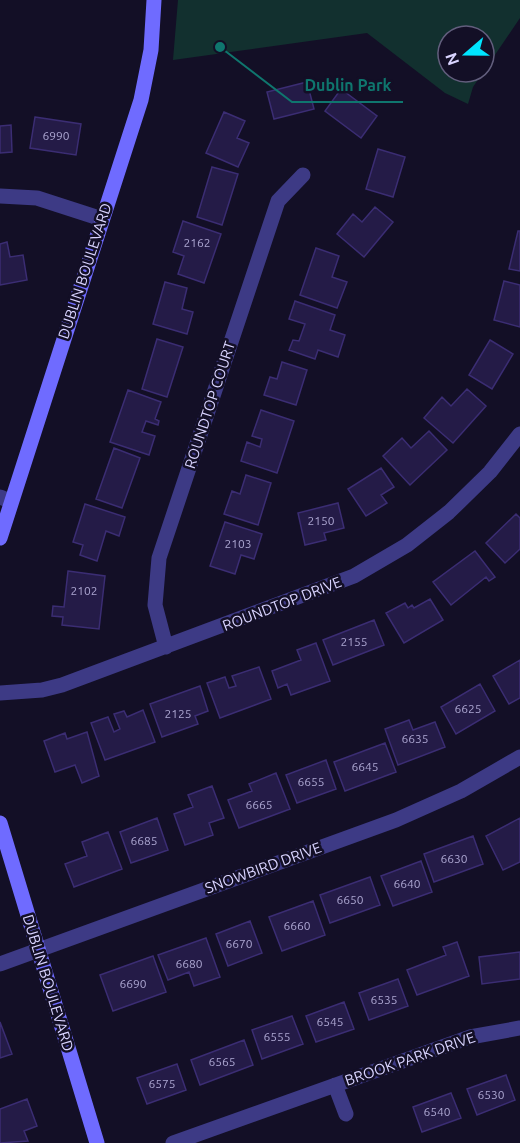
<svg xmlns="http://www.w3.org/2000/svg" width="520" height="1143" viewBox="0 0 520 1143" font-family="Ubuntu,sans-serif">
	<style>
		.green { fill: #12302f }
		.building { fill: #241b47; stroke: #3b2d73; stroke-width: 1.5 }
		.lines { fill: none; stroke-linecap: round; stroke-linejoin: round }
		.minor { stroke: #3d3a85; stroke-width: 15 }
		.secondary { stroke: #6f6bff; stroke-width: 15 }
		.labels { text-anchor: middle; stroke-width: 5; stroke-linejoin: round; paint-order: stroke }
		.number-label { font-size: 12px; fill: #aca6d1 }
		.street-label { font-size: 15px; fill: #d9d4ff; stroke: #130f26 }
		.leader { fill: none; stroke: #0f766e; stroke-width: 2 }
		.callout-dot { fill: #0f766e; stroke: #130f26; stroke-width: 2 }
		.callout-label { font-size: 16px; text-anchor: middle; font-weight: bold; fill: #0f766e; stroke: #130f26; stroke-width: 5; stroke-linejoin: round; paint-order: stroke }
	</style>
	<rect width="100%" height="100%" fill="#130f26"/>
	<!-- green -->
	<path class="green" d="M 178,0 L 520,0 L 520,18 L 484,71 L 484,36 L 448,36 L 448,72 L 483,72 L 473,87 L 468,104 L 445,93 L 367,33 L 173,60 Z"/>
	<!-- building -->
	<path class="building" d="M 307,82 L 314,109 L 274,119 L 267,92 Z
		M 341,89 L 377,116 L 361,138 L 325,111 Z
		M 224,112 L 245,121 L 237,138 L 249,143 L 238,167 L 206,153 Z
		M 35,117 L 81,124 L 76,155 L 30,148 Z
		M 11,125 L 12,152 L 0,153 L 0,126 Z
		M 378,149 L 405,157 L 393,197 L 366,189 Z
		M 212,167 L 238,174 L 222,225 L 197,217 Z
		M 375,207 L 393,222 L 364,257 L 337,234 L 353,214 L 362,222 Z
		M 183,221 L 221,234 L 204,283 L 178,274 L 184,256 L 173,252 Z
		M 518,231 L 520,231 L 520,271 L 509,269 Z
		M 7,242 L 10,257 L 23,255 L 27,280 L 0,285 L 0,244 Z
		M 316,248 L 339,256 L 332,277 L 347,282 L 337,308 L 300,295 Z
		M 504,281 L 520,285 L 520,327 L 494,320 Z
		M 165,282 L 187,288 L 182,309 L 193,312 L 187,334 L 153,324 Z
		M 295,301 L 335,315 L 330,330 L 345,335 L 338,357 L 318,350 L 315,359 L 289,350 L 293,340 L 299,341 L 305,324 L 289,319 Z
		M 157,339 L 183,347 L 167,397 L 142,389 Z
		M 490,340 L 513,354 L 492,389 L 469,375 Z
		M 282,362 L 307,370 L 296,405 L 264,395 L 270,377 L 277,379 Z
		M 467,389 L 486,406 L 453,443 L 424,418 L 442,397 L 451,406 Z
		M 128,390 L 161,402 L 155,419 L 159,421 L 158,425 L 146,421 L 142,432 L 155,436 L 149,455 L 110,442 Z
		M 261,410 L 294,421 L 277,473 L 241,461 L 247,442 L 260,447 L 262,439 L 252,436 Z
		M 429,431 L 447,450 L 410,485 L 383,456 L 402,438 L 411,448 Z
		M 114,448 L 140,458 L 122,508 L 96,499 Z
		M 381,468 L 394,487 L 381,495 L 387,503 L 366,516 L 348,489 Z
		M 246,475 L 271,483 L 258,525 L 224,514 L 232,491 L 240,494 Z
		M 338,503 L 344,528 L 324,533 L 326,540 L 305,545 L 298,513 Z
		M 85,504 L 125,517 L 119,536 L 106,531 L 97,561 L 80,555 L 83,545 L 73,542 Z
		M 516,514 L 520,518 L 520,549 L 505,563 L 486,543 Z
		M 225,522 L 262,534 L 254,559 L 241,555 L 235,574 L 210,566 Z
		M 475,551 L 495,577 L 489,581 L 486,577 L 451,605 L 433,582 Z
		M 68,571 L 105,576 L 99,629 L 62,625 L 63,617 L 52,616 L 53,606 L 64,607 Z
		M 430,599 L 443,620 L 404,643 L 386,613 L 405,603 L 408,608 L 412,605 L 414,608 Z
		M 374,620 L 384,645 L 333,665 L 323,640 Z
		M 316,643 L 330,681 L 291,695 L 287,684 L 278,688 L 272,671 L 301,660 L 297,650 Z
		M 520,660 L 520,698 L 509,704 L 493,676 Z
		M 259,667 L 271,699 L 220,718 L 207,683 L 225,677 L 229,688 L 236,686 L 232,676 Z
		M 480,684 L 495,711 L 456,734 L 441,707 Z
		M 200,686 L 208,711 L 195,716 L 198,724 L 162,737 L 150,704 Z
		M 143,710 L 155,742 L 105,760 L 91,723 L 108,717 L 114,732 L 120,729 L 114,714 L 124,711 L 127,717 Z
		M 409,720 L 413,730 L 435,722 L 445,747 L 398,765 L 385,729 Z
		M 87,732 L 99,776 L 82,783 L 75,765 L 55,772 L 44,741 L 65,733 L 67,739 Z
		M 385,743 L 396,772 L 345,791 L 334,762 Z
		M 326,760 L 336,789 L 297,803 L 286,775 Z
		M 276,773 L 290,809 L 239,828 L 228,800 L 252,791 L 249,784 Z
		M 212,786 L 224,818 L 209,823 L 213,835 L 185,845 L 174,814 L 193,807 L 188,795 Z
		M 157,818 L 168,850 L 131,863 L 120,832 Z
		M 520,818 L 520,862 L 503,870 L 486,836 Z
		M 108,832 L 122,869 L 74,887 L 65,864 L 87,856 L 82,842 Z
		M 473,836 L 483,864 L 434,882 L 424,854 Z
		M 421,861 L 432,892 L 393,906 L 381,876 Z
		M 370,877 L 380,905 L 330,923 L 320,895 Z
		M 313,901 L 325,935 L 282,951 L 269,917 Z
		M 250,921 L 262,953 L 228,966 L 216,934 Z
		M 206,938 L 220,977 L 194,986 L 189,972 L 168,980 L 158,955 Z
		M 457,942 L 469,976 L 417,995 L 407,970 L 446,955 L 443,947 Z
		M 520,952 L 520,979 L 482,984 L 479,957 Z
		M 153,956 L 166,992 L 113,1011 L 100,975 Z
		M 398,979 L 408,1006 L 369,1020 L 359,993 Z
		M 344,1002 L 354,1029 L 316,1042 L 306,1016 Z
		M 292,1016 L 303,1044 L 262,1059 L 252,1030 Z
		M 0,1022 L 12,1054 L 0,1058 Z
		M 244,1040 L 253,1065 L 200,1085 L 191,1060 Z
		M 177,1064 L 186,1090 L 147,1104 L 137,1078 Z
		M 506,1075 L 515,1100 L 477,1115 L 467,1089 Z
		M 451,1093 L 461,1118 L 422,1132 L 413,1107 Z
		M 27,1099 L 37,1126 L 24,1131 L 28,1141 L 0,1143 L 0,1109 Z"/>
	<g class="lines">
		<!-- minor -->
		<path class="minor" d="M 0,196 L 37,198 L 102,219
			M 0,497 L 10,501
			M 166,647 L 155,605 L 159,558 L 278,201 L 303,175
			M 0,693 L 42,690 L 62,685 L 354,576 L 407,545 L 449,512 L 490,472 L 520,434
			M 0,964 L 396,820 L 461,791 L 520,757
			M 335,1085 L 346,1114
			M 173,1143 L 470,1037 L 520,1028"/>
		<!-- secondary -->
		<path class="secondary" d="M 0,538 L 141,100 L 151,50 L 154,0
			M 0,823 L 97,1143"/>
	</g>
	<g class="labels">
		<!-- number labels -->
		<g class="number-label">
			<text x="56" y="140">6990</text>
			<text x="197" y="247">2162</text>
			<text x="321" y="525">2150</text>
			<text x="238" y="548">2103</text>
			<text x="84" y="595">2102</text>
			<text x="354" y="646">2155</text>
			<text x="468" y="713">6625</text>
			<text x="178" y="718">2125</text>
			<text x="415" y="743">6635</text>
			<text x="365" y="771">6645</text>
			<text x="311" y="786">6655</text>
			<text x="259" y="809">6665</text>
			<text x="144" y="845">6685</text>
			<text x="454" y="863">6630</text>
			<text x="407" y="888">6640</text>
			<text x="350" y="904">6650</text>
			<text x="297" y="930">6660</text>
			<text x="239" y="948">6670</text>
			<text x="189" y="968">6680</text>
			<text x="133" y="988">6690</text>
			<text x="384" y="1004">6535</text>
			<text x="330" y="1026">6545</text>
			<text x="277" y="1041">6555</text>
			<text x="222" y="1066">6565</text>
			<text x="162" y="1088">6575</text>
			<text x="491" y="1099">6530</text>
			<text x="437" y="1116">6540</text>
		</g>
		<!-- street labels -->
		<g class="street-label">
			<text transform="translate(85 271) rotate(-72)" y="5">DUBLIN BOULEVARD</text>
			<text transform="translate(210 405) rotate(-72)" y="5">ROUNDTOP COURT</text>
			<text transform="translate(282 604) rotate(-21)" y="5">ROUNDTOP DRIVE</text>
			<text transform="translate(263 868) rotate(-20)" y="5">SNOWBIRD DRIVE</text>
			<text transform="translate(48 983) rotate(73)" y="5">DUBLIN BOULEVARD</text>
			<text transform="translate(410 1059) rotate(-19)" y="5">BROOK PARK DRIVE</text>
		</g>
	</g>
	<!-- callouts -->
	<path class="leader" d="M220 47L292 102H403"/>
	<circle class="callout-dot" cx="220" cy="47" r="6"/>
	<g class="callout-label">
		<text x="348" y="91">Dublin Park</text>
	</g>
	<!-- north arrow -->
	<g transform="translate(466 54) rotate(250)"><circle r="28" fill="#130f26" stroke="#625e7d" stroke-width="1.5"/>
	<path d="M0-4.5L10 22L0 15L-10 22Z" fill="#00e5ff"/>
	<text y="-9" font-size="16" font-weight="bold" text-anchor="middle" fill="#d9d4ff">N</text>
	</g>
</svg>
